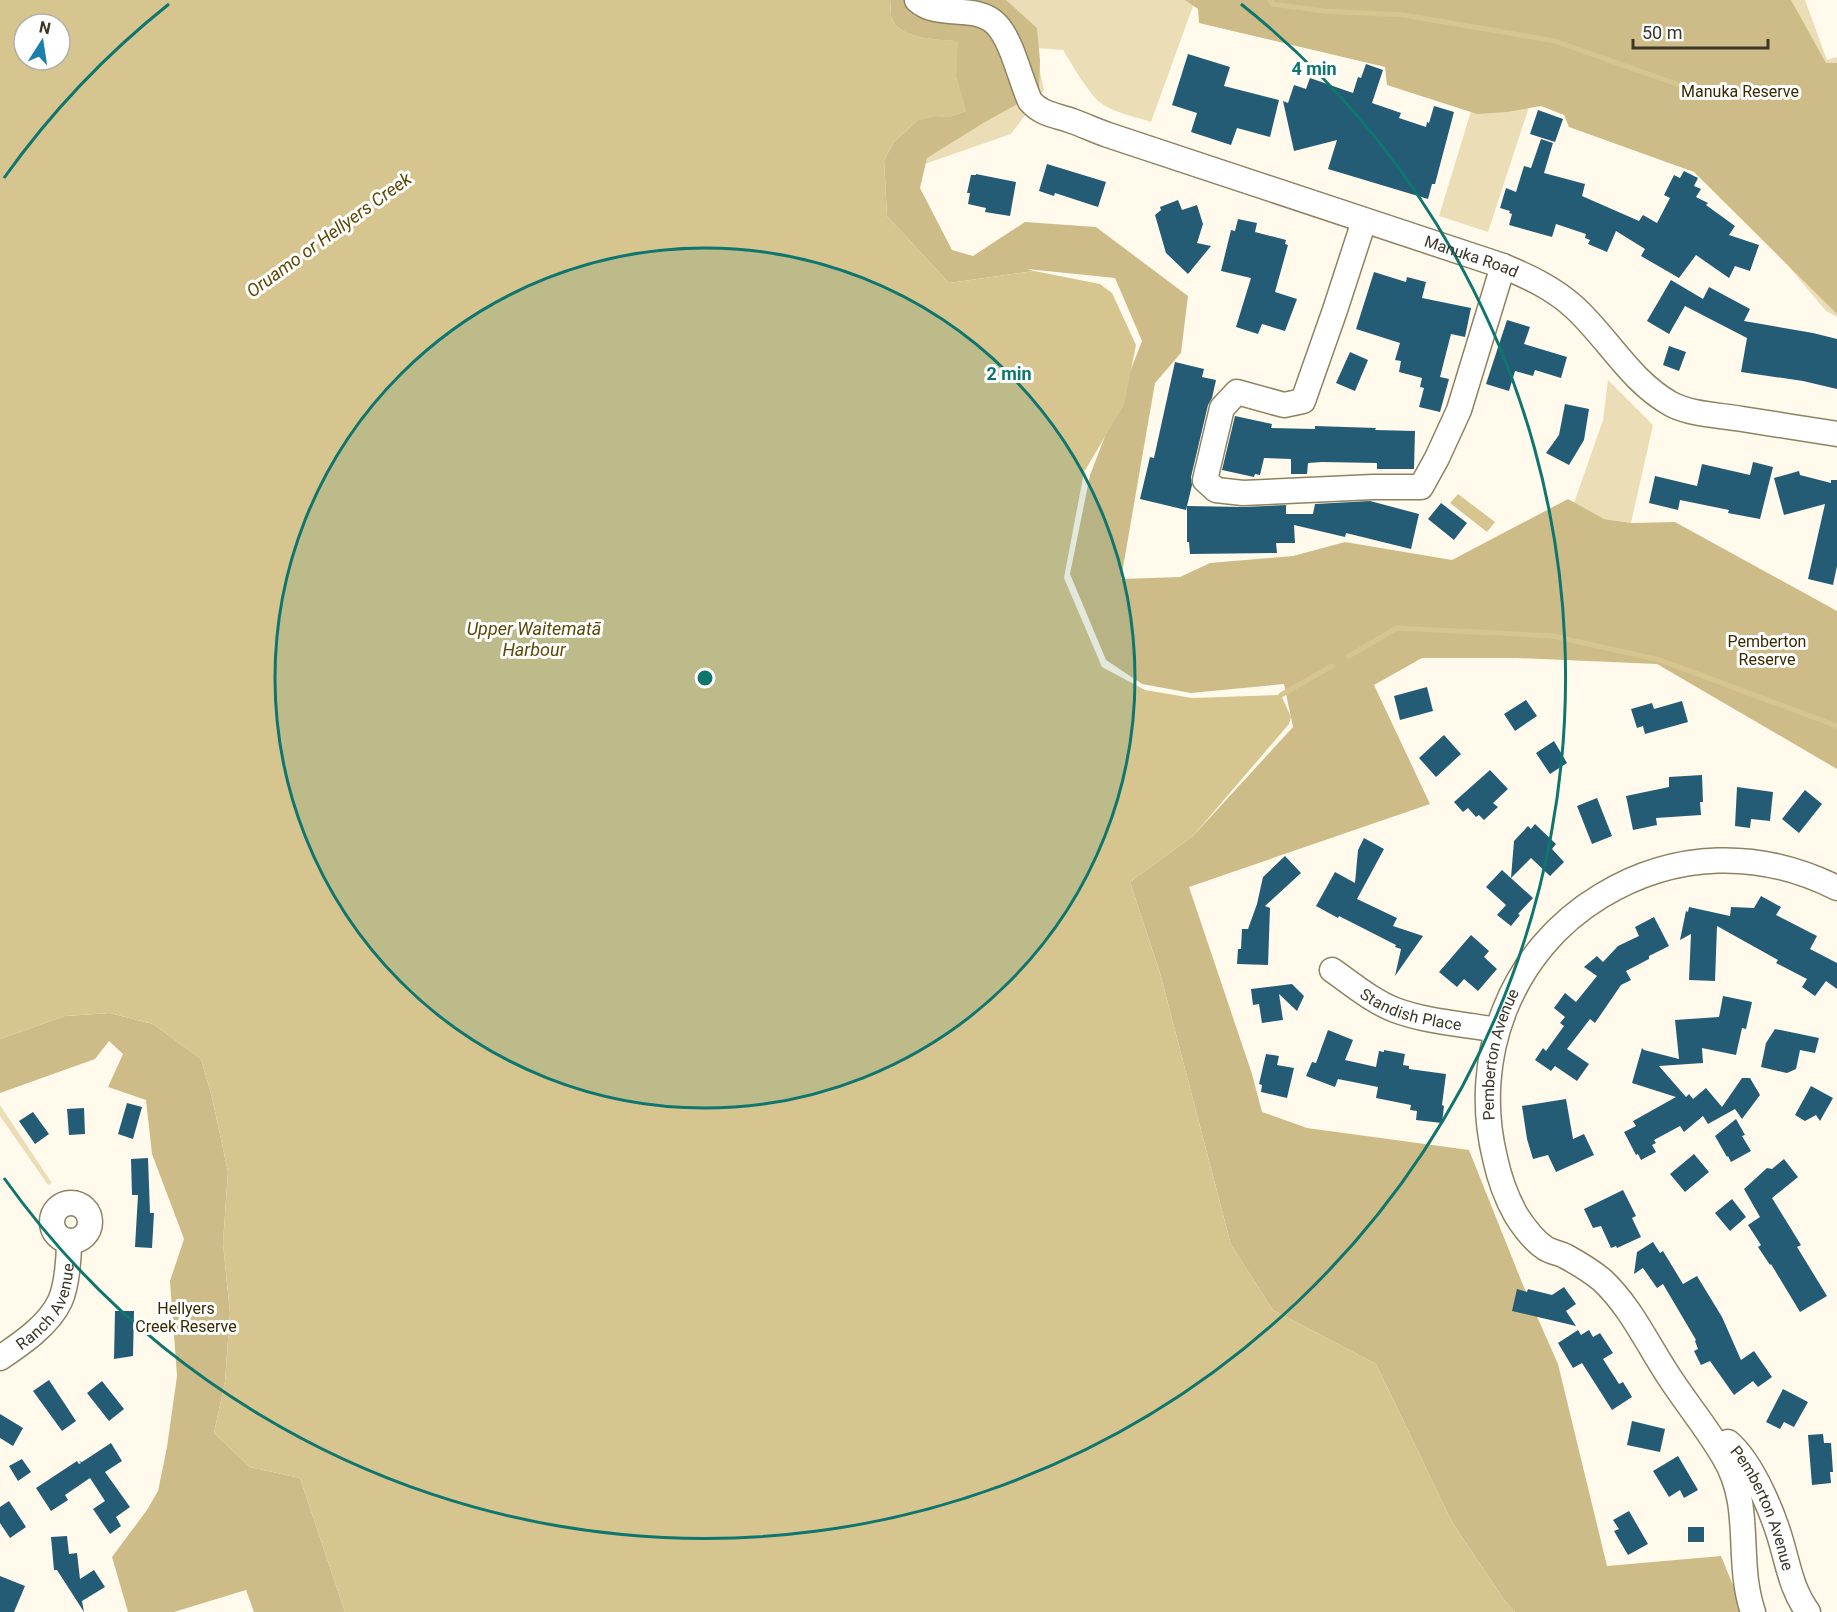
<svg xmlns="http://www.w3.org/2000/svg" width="1837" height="1612" viewBox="0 0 1837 1612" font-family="Roboto,sans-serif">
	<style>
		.green { fill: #ebdeb7 }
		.forest { fill: #cebc88 }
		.water { fill: #d7c590; fill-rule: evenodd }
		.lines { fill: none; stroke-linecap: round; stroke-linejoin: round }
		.stream { stroke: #d7c590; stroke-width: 5 }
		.building { fill: #245c76 }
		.minor-casing { stroke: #8e8261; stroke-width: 27 }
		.minor { stroke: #fff; stroke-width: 24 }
		.ring { fill: none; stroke: #0f766e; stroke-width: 3 }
		.labels { text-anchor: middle; stroke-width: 6; stroke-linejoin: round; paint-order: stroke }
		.park-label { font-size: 16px; fill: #372a00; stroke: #fff }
		.street-label { font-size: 16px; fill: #3b3628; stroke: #fff }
		.water-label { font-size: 18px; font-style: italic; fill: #5c4906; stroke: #fff }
		.centre { fill: #0f766e; stroke: #fff; stroke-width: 3 }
		.ring-label { font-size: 18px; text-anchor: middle; font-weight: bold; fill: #0f766e; stroke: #fff; stroke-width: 6; stroke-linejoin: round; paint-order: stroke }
	</style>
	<rect width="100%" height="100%" fill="#fffaec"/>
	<!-- green -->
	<path class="green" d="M 909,0 L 1805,0 L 1827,60 L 1837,57 L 1837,317 L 1826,311 L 1718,182 L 1601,123 L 1531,101 L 1488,232 L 1439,216 L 1479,85 L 1193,6 L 1151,122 C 1134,116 1112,113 1098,101 C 1086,89 1072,65 1063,50 L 1035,48 L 1044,90 L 1011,134 L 919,166 Z
		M 1608,380 L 1653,425 L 1631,523 L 1604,519 L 1574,503 L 1603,420 Z
		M 0,1105 L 52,1183 L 48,1185 L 0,1116 Z"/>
	<!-- forest -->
	<path class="forest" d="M 891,0 L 1006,0 L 1037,28 L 1040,60 L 1039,92 L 985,122 L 927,158 L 920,188 L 952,250 L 973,256 L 1025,222 L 1096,227 L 1188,296 L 1181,353 L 1155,383 L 1121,579 L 1180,577 L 1210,563 L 1293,556 L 1345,542 L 1452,560 L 1568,499 L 1604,519 L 1631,523 L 1675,522 L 1837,611 L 1837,769 L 1657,664 L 1516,658 L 1422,658 L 1374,685 L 1430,804 L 1189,887 L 1252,1074 L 1262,1112 L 1307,1128 L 1469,1150 L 1523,1285 L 1558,1364 L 1607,1566 L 1721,1556 L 1744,1612 L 1515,1612 L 1505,1601 L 1452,1522 L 1376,1364 L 1273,1310 L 1231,1245 L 1160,973 L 1130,882 L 1193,836 L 1293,727 L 1284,684 L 1191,693 L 1142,684 L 1106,660 L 1070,574 L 1090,475 L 1142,341 L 1115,278 L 1027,269 L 1034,271 L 949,283 L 887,216 L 884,160 L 894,142 L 918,120 L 935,116 L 949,117 L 966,111 L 956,77 L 957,41 C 941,40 898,39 892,19 C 890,14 891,6 891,0 Z
		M 1185,0 L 1791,0 L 1826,63 L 1837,63 L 1837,314 L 1694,172 L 1569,127 L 1564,115 L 1541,106 L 1507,112 L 1477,114 L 1387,85 L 1385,67 L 1199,23 L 1198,9 Z
		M 110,1013 L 153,1024 L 201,1059 L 212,1097 L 228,1172 L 223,1243 L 230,1313 L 225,1382 L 214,1433 L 250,1467 L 300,1478 L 345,1612 L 254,1612 L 246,1590 L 174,1612 L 128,1612 L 112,1557 L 147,1510 L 158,1491 L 167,1447 L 177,1376 L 170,1281 L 184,1239 L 152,1154 L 146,1100 L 108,1087 L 123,1054 L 109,1041 L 95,1059 L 0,1093 L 0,1039 L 65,1016 Z"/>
	<!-- water -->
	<path class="water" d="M 0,0 L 891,0 C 891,6 890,14 892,19 C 898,39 941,40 958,41 L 956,77 L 966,111 L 949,117 L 935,116 L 918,120 L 894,142 L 884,160 L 887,216 L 949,283 L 1034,271 L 1100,284 L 1112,293 L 1136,345 L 1124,405 L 1084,472 L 1064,578 L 1102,667 L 1145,690 L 1192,698 L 1281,695 L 1291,717 L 1289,724 L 1193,836 L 1130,882 L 1160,973 L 1231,1245 L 1273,1310 L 1376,1364 L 1452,1522 L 1505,1601 L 1515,1612 L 345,1612 L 300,1478 L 250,1467 L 214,1433 L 225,1382 L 230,1313 L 223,1243 L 228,1172 L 212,1097 L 201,1059 L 153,1024 L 110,1013 L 65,1016 L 0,1039 ZM 24,24 L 60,24 L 60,60 L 24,60 Z
		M 1458,494 L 1495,522 L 1487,532 L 1450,503 Z"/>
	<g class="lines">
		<!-- stream -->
		<path class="stream" d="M 1270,0 L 1272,4 L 1324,11 L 1404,15 L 1555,41 L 1682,86
			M 1349,656 L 1397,628 L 1553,636 L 1660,660 L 1837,726
			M 1281,695 L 1332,666"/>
	</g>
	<!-- building -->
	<path class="building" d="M 1188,54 L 1230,67 L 1224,86 L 1279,100 L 1270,137 L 1237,128 L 1231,145 L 1191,132 L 1197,113 L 1172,105 Z
		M 1366,64 L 1383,70 L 1372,103 L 1401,113 L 1399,118 L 1426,127 L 1427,122 L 1429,123 L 1434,106 L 1454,112 L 1435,184 L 1432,184 L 1428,199 L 1328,169 L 1337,140 L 1294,151 L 1283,101 L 1288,103 L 1294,85 L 1306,89 L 1310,78 L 1353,93 L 1358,77 L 1361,78 Z
		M 1538,110 L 1563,119 L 1555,142 L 1530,134 Z
		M 1541,139 L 1553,143 L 1544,173 L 1585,184 L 1582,196 L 1639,221 L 1643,215 L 1657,223 L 1670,198 L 1664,195 L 1674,175 L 1680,178 L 1684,171 L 1698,178 L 1694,186 L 1701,189 L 1696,197 L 1708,203 L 1706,205 L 1735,226 L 1729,235 L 1759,245 L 1750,271 L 1735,266 L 1729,278 L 1696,255 L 1679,278 L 1641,256 L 1645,249 L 1616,231 L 1607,252 L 1588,244 L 1590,240 L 1585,238 L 1586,234 L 1556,224 L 1552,237 L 1509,225 L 1512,214 L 1509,213 L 1510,211 L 1500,208 L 1506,188 L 1516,192 L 1524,166 L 1531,168 Z
		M 1047,164 L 1106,182 L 1098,207 L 1055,193 L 1054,196 L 1039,191 Z
		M 976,174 L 1016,182 L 1010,216 L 985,212 L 986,208 L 968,204 L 970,193 L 967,193 L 971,175 L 976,175 Z
		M 1178,200 L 1182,210 L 1197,205 L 1203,224 L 1197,243 L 1211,246 L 1188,274 L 1166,253 L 1155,215 L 1161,210 L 1160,207 Z
		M 1238,219 L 1257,223 L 1255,232 L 1286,240 L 1285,244 L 1288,245 L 1275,292 L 1297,299 L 1285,331 L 1262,324 L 1258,334 L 1236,327 L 1251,278 L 1221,271 L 1231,230 L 1235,231 Z
		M 1374,272 L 1406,282 L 1407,277 L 1426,282 L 1422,298 L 1471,308 L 1465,337 L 1451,334 L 1440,377 L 1449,379 L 1440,412 L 1419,407 L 1424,388 L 1420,387 L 1422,378 L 1399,372 L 1401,361 L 1395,360 L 1400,343 L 1356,329 Z
		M 1671,280 L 1703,299 L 1709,287 L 1750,309 L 1744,321 L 1813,333 L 1837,339 L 1837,389 L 1803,381 L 1741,372 L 1747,338 L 1685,306 L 1669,334 L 1647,321 Z
		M 1507,320 L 1530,327 L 1524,344 L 1567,357 L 1561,378 L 1535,370 L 1533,376 L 1515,371 L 1509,391 L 1486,384 Z
		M 1669,346 L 1686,352 L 1679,371 L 1663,365 Z
		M 1350,352 L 1368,360 L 1355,391 L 1336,383 Z
		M 1175,362 L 1204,369 L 1202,377 L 1216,380 L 1212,398 L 1208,405 L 1191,477 L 1192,485 L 1187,506 L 1244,507 L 1286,505 L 1286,514 L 1313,514 L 1315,504 L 1370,501 L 1419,514 L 1411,549 L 1346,533 L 1345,537 L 1294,525 L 1295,543 L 1276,543 L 1277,553 L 1190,554 L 1189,542 L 1187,542 L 1187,506 L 1186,510 L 1140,499 L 1150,457 L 1154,458 Z
		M 1565,404 L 1589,409 L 1584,440 L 1569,465 L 1546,453 L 1559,435 Z
		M 1235,416 L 1272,424 L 1271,428 L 1315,429 L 1315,426 L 1376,428 L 1375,430 L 1415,431 L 1414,469 L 1377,469 L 1377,463 L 1322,462 L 1308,463 L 1307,474 L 1291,474 L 1291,459 L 1264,458 L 1260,475 L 1255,474 L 1254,477 L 1222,470 Z
		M 1753,462 L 1773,467 L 1760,519 L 1728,513 L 1729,510 L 1680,500 L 1678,510 L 1649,503 L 1655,476 L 1697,486 L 1702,464 L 1750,475 Z
		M 1799,471 L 1800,475 L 1831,483 L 1831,480 L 1837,480 L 1837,566 L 1833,585 L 1808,579 L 1825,504 L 1784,515 L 1774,478 Z
		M 1441,503 L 1467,523 L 1454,540 L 1428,519 Z
		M 1427,687 L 1433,711 L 1400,720 L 1394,696 Z
		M 1526,700 L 1537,716 L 1515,731 L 1504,714 Z
		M 1682,701 L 1688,722 L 1645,734 L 1643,726 L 1637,728 L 1631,709 L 1652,703 L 1654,709 Z
		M 1444,735 L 1461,754 L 1436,777 L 1419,758 Z
		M 1554,741 L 1567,763 L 1550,774 L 1536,753 Z
		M 1490,770 L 1508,789 L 1493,803 L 1498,807 L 1484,820 L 1479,815 L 1476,817 L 1468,808 L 1463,812 L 1454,802 Z
		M 1702,775 L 1703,802 L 1700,802 L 1701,815 L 1656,818 L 1657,825 L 1633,830 L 1626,796 L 1669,787 L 1669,777 Z
		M 1737,787 L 1773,792 L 1770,821 L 1751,819 L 1750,828 L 1735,826 Z
		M 1805,790 L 1822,804 L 1799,833 L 1782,819 Z
		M 1597,798 L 1612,836 L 1592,844 L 1577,806 Z
		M 1535,824 L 1556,844 L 1552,849 L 1564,862 L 1550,876 L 1531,858 L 1511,878 L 1514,841 L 1528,826 L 1531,829 Z
		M 1364,838 L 1384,849 L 1357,899 L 1397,918 L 1393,926 L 1423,936 L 1395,976 L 1401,949 L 1395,947 L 1396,945 L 1339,916 L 1338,918 L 1316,906 L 1335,872 L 1355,883 L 1358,850 Z
		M 1285,856 L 1301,873 L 1265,906 L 1270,908 L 1268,965 L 1237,964 L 1238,949 L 1241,949 L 1242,929 L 1248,929 L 1257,904 L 1263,877 Z
		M 1502,870 L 1533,898 L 1518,914 L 1520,915 L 1511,926 L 1497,915 L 1506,905 L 1486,887 Z
		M 1761,896 L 1781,907 L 1776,915 L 1817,936 L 1810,949 L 1837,963 L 1837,989 L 1826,981 L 1815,996 L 1802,987 L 1807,979 L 1776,963 L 1778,960 L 1717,926 L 1715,981 L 1689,980 L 1691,934 L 1680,940 L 1686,911 L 1688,912 L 1689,907 L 1730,916 L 1731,907 L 1754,908 Z
		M 1654,917 L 1669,946 L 1649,956 L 1649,959 L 1626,971 L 1631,980 L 1621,985 L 1595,1023 L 1590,1019 L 1567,1049 L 1589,1064 L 1577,1081 L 1555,1066 L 1551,1071 L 1535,1060 L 1543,1048 L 1546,1051 L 1564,1026 L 1560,1023 L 1565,1017 L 1554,1008 L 1565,993 L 1576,1002 L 1597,976 L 1584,967 L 1597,956 L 1603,962 L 1618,946 L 1639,936 L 1635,927 Z
		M 1471,935 L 1489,951 L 1484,957 L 1497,969 L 1478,991 L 1464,979 L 1457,987 L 1439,972 Z
		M 1292,984 L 1304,996 L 1297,1011 L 1279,994 L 1283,1020 L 1262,1023 L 1259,1004 L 1253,1005 L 1251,989 Z
		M 1723,996 L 1752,1002 L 1746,1029 L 1742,1028 L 1736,1055 L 1702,1048 L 1703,1063 L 1659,1066 L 1686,1097 L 1689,1094 L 1693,1099 L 1706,1088 L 1722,1107 L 1742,1078 L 1750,1078 L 1760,1095 L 1742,1119 L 1735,1109 L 1708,1124 L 1703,1116 L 1684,1132 L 1680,1126 L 1654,1140 L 1656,1143 L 1652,1145 L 1656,1152 L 1641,1160 L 1638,1154 L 1636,1155 L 1624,1132 L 1636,1126 L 1633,1121 L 1676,1097 L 1632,1083 L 1642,1048 L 1644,1050 L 1679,1059 L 1675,1020 L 1719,1017 Z
		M 1775,1029 L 1819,1038 L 1815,1053 L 1800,1050 L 1796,1069 L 1787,1073 L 1761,1067 L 1766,1043 Z
		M 1328,1030 L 1353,1040 L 1345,1060 L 1376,1067 L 1379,1051 L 1384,1052 L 1384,1050 L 1405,1054 L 1403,1065 L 1409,1066 L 1409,1069 L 1446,1074 L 1442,1105 L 1444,1106 L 1442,1123 L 1416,1120 L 1417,1111 L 1410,1110 L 1411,1105 L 1376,1098 L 1378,1087 L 1338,1079 L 1335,1087 L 1306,1076 L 1312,1062 L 1316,1063 Z
		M 1266,1054 L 1279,1056 L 1277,1065 L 1294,1068 L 1287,1098 L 1261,1092 L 1262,1085 L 1259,1084 Z
		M 1811,1086 L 1833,1098 L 1820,1121 L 1816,1115 L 1805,1121 L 1795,1115 Z
		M 1566,1099 L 1573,1139 L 1584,1134 L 1594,1155 L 1556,1172 L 1548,1155 L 1533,1159 L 1527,1139 L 1522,1106 Z
		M 127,1103 L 142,1107 L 133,1139 L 118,1134 Z
		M 84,1108 L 85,1134 L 69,1135 L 67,1109 Z
		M 33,1112 L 49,1134 L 35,1144 L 19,1121 Z
		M 1736,1119 L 1745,1135 L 1742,1136 L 1751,1151 L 1731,1162 L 1728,1156 L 1727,1157 L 1715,1136 Z
		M 1694,1154 L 1709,1172 L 1685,1192 L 1670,1174 Z
		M 148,1158 L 150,1213 L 154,1213 L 152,1248 L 135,1247 L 138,1195 L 132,1195 L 131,1159 Z
		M 1784,1159 L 1798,1177 L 1772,1198 L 1801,1245 L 1797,1247 L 1827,1296 L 1800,1312 L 1771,1264 L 1770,1265 L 1758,1247 L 1761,1245 L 1748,1225 L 1760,1217 L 1744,1189 L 1767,1168 L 1772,1169 Z
		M 1623,1190 L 1636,1216 L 1632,1218 L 1641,1237 L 1617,1248 L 1616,1246 L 1611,1248 L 1601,1226 L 1593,1228 L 1584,1209 Z
		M 1732,1199 L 1746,1217 L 1730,1231 L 1715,1213 Z
		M 1653,1242 L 1660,1253 L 1663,1251 L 1683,1284 L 1697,1276 L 1722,1317 L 1741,1360 L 1754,1351 L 1772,1377 L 1758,1387 L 1753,1381 L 1734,1395 L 1710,1361 L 1701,1365 L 1694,1351 L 1698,1349 L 1695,1341 L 1696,1340 L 1663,1284 L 1657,1288 L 1643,1268 L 1634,1274 L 1637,1252 Z
		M 1564,1287 L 1576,1304 L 1566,1311 L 1576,1326 L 1512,1311 L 1517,1289 L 1527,1292 L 1528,1289 L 1552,1295 Z
		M 115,1311 L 134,1311 L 133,1356 L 114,1359 Z
		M 1578,1330 L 1581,1335 L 1589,1330 L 1593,1337 L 1600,1333 L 1613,1353 L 1603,1359 L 1619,1384 L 1623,1382 L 1632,1397 L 1612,1410 L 1582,1363 L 1573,1368 L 1558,1343 Z
		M 49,1380 L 76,1421 L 62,1431 L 33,1391 Z
		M 102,1381 L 124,1409 L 109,1421 L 87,1393 Z
		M 1783,1389 L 1808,1402 L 1794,1427 L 1784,1422 L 1780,1429 L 1766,1422 Z
		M 0,1414 L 23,1428 L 13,1446 L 0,1438 Z
		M 1632,1421 L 1665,1429 L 1660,1452 L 1627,1445 Z
		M 1823,1434 L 1824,1443 L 1831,1443 L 1833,1472 L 1830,1472 L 1831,1483 L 1812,1485 L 1808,1435 Z
		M 111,1443 L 122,1461 L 105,1472 L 130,1507 L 116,1517 L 121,1526 L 110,1534 L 93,1509 L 105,1501 L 90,1478 L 65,1495 L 68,1500 L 51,1511 L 36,1488 L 77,1461 L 79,1464 L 81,1463 L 79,1461 L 82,1462 Z
		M 1678,1456 L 1698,1490 L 1684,1498 L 1680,1490 L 1669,1497 L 1653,1471 Z
		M 22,1459 L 31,1472 L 18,1481 L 9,1466 Z
		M 9,1501 L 26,1527 L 10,1538 L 0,1523 L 0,1507 Z
		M 1629,1511 L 1648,1544 L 1628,1555 L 1614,1531 L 1619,1529 L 1613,1520 Z
		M 1688,1527 L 1704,1527 L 1704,1542 L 1688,1542 Z
		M 67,1536 L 69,1554 L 77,1553 L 80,1579 L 94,1570 L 105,1587 L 82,1601 L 84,1612 L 57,1570 L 54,1570 L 51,1537 Z
		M 0,1576 L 25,1586 L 14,1612 L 0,1612 Z"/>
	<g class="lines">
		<defs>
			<g id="minor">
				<path id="s1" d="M 917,0 C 939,20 975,3 996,24 C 1012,40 1020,79 1030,101 C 1042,115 1056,115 1072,121 C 1084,125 1096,131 1108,135 L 1503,266 C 1529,277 1553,288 1574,307 C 1608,338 1630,381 1671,404 C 1692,415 1719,415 1742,419 C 1774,424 1805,429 1837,434"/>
				<path d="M 1364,221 L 1335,310 L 1303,401 L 1284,405 L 1237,392 L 1222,408 L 1205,480 L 1216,490 L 1243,493 L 1373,487 L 1421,487 L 1437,458 L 1459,410 L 1503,266"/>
				<path id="s2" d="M 1332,970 C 1352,984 1372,1001 1395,1010 C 1427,1022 1464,1024 1497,1030"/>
				<circle cx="71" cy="1222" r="19"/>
				<path id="s3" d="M 0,1358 C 21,1344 49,1325 60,1301 C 67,1286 69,1257 69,1241"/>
				<path id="s4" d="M 1728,1442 C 1754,1464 1776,1520 1784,1552 C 1790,1574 1794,1593 1808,1612"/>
				<path id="s5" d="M 1753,1612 C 1735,1559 1754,1507 1724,1457 C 1707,1428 1686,1403 1668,1375 C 1647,1343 1630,1306 1602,1280 C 1591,1271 1578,1263 1565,1256 C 1559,1253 1551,1252 1545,1248 C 1533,1240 1523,1226 1516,1215 C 1506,1197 1499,1177 1495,1158 C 1470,1057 1511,950 1601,896 C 1675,851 1759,849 1837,888"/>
			</g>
		</defs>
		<!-- minor casing -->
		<use href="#minor" class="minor-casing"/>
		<!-- minor -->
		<use href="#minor" class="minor"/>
	</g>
	<!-- distance rings -->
	<circle cx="705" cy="678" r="430" fill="#0f766e" fill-opacity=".12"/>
	<g class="ring">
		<circle cx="705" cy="678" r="430"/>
		<path d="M4 178A861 861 0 0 1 169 4M1241 4A861 861 0 1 1 4 1178"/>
	</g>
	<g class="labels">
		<!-- park labels -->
		<g class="park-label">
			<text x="1740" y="97">Manuka Reserve</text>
			<text x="1767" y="647">Pemberton<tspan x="1767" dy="18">Reserve</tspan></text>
			<text x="186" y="1314">Hellyers<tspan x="186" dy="18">Creek Reserve</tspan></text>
		</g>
		<!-- street labels -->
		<g class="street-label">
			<text dy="6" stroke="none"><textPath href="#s1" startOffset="638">Manuka Road</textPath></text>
			<text dy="6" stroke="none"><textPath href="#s2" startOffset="90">Standish Place</textPath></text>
			<text dy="6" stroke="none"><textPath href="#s5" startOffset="651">Pemberton Avenue</textPath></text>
			<text dy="6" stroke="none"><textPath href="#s3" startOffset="72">Ranch Avenue</textPath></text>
			<text dy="6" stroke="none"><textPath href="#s4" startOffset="76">Pemberton Avenue</textPath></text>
		</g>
		<!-- water labels -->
		<g class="water-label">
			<text transform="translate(329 235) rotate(-36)" y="6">Oruamo or Hellyers Creek</text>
			<text x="534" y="635">Upper Waitematā<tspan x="534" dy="21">Harbour</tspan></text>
		</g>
	</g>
	<circle cx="705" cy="678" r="9" class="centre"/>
	<g class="ring-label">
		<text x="1314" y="75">4 min</text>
		<text x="1009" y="380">2 min</text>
	</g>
	<!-- north arrow -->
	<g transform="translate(42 42) rotate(12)"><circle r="28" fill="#ffffff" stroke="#b1afa9" stroke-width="1.5"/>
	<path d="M0-4.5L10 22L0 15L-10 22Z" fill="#1980aa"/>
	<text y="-9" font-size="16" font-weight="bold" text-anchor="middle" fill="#3b3628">N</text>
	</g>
	<!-- scale -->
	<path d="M1633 39v9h135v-9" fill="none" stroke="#3b3628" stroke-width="3"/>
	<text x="1642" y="39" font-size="18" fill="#3b3628" stroke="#ffffff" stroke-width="4.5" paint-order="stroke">50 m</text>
</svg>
